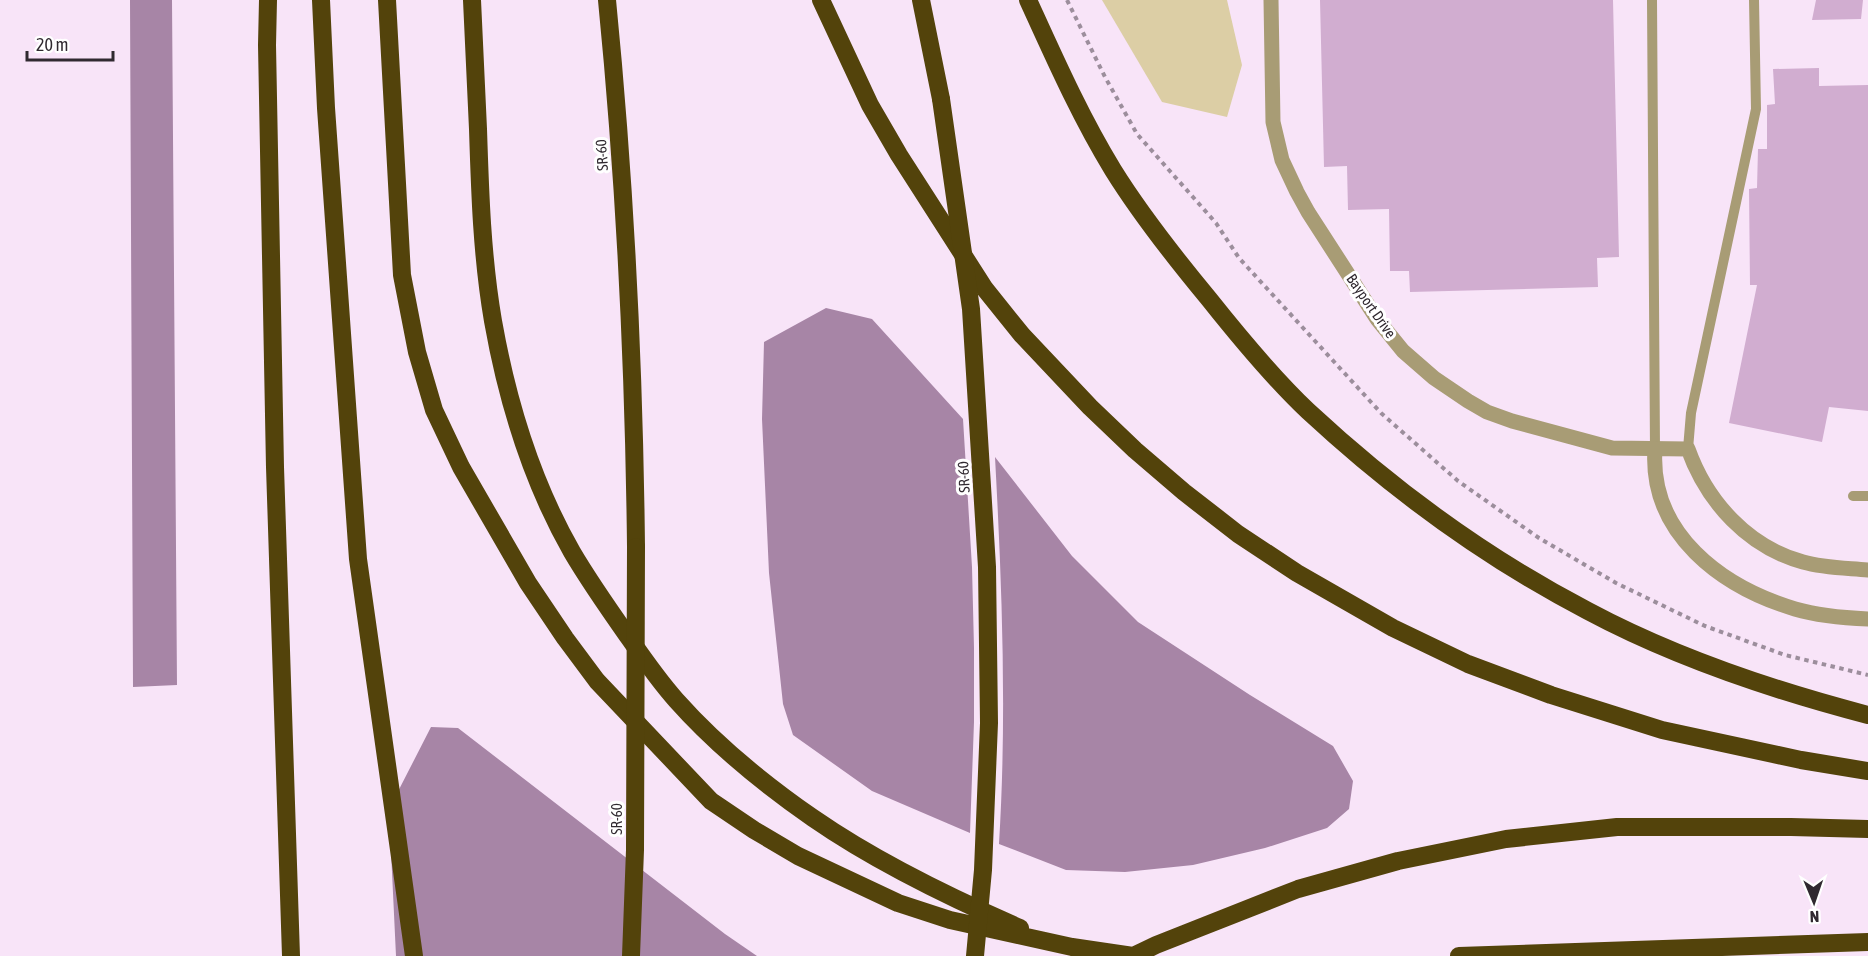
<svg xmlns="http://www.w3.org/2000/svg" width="1868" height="956" viewBox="0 0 1868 956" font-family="'Asap Condensed',sans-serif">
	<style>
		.green { fill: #dccea5 }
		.water { fill: #a785a6 }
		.building { fill: #d1add0 }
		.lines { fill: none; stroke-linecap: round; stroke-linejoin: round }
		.path { stroke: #9c8e9c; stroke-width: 4; stroke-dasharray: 4.5 4.5; stroke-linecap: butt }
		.lane { stroke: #a89c75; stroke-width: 10 }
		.street { stroke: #a89c75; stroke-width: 15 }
		.highway { stroke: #53430b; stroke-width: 18 }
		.highway-bridge { stroke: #53430b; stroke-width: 18 }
		.labels { text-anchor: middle; stroke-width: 6; stroke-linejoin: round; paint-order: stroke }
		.street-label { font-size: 15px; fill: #302930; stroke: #fff }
	</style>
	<rect width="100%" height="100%" fill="#f8e4f8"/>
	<!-- green -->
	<path class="green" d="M 1102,0 L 1227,0 L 1242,65 L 1227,117 L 1162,102 Z"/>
	<!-- water -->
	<path class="water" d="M 130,0 L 172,0 L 177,685 L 133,687 Z
		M 826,308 L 872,319 L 963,419 L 972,567 L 974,648 L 974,722 L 970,833 L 872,791 L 793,735 L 783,704 L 769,573 L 762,419 L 764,342 Z
		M 995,457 L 1072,556 L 1138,622 L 1250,695 L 1333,746 L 1353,781 L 1349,809 L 1327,828 L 1265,848 L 1193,865 L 1125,872 L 1066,870 L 999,844 C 1007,715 1002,586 995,457 Z
		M 431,727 L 458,728 L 725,934 L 757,956 L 396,956 L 389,809 Z"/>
	<!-- building -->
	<path class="building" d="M 1320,0 L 1613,0 L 1619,257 L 1597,258 L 1598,287 L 1410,292 L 1409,271 L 1390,271 L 1389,209 L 1348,210 L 1347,166 L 1324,167 Z
		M 1816,0 L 1863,0 L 1861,19 L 1812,20 Z
		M 1819,68 L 1819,86 L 1868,85 L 1868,411 L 1829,407 L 1822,442 L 1729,423 L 1757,285 L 1750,285 L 1749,189 L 1757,188 L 1758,149 L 1767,149 L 1767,105 L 1775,104 L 1773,69 Z"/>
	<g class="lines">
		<!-- path -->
		<path class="path" d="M 1067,0 L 1105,77 L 1137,134 L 1216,223 L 1239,258 L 1381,413 L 1458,481 L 1539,538 L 1616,583 L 1705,626 L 1785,655 L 1868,675"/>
		<!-- lane -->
		<path class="lane" d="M 1652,0 L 1655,449
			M 1688,449 L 1691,413 L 1756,109 L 1754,0
			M 1853,496 L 1868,496"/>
		<!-- street -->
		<path class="street" d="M 1271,0 L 1273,122 L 1282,160 L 1297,192 L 1308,212 L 1377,319 L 1403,351 L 1434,378 L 1468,401 L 1487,412 L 1512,421 L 1612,448 L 1688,449 C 1707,502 1748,547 1803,562 C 1824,568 1847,568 1868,570
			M 1655,449 C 1649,534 1722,587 1795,609 C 1819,616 1844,618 1868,619"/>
		<!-- highway -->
		<path class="highway" d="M 268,0 L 267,45 L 275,467 L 291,956
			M 321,0 L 326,108 L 358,559 L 414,956
			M 387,0 L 402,275 L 417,352 L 434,410 L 461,467 L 528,583 L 565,638 L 597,681 L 711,801 L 754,830 L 798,856 L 898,903 L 950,920 L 1072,947 L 1133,956
			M 472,0 C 474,43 476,86 478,129 C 480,193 482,257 493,321 C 507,400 532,482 572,552 C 589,581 608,608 627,635 C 643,658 658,680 676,700 C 716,745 764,784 813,818 C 875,861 951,898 1020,928
			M 607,0 C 625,182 634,364 636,547
			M 821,0 L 870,105 L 899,155 L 985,289 L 1022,335 L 1090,407 L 1135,450 L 1184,492 L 1238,534 L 1297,573 L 1393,628 L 1468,664 L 1551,695 L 1662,730 L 1801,760 L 1868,771
			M 921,0 L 941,99
			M 1028,0 C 1054,57 1080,116 1113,170 C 1141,215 1175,258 1209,299 C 1240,338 1272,377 1308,411 C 1392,489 1486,558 1588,611 C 1676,658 1772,690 1868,715
			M 1133,956 L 1156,945 L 1298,889 L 1398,861 L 1506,839 L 1617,827 L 1791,827 L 1868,829
			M 1459,956 L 1868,942"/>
		<!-- highway-bridge -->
		<path class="highway-bridge" d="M 941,99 L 971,309 L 987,567 L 989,723 L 983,870 L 975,956
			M 631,956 L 635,850 L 636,547"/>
	</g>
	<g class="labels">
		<!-- street labels -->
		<g class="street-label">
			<text transform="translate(602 155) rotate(-94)" y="5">SR-60</text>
			<text transform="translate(1371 306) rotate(55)" y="5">Bayport Drive</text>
			<text transform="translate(964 477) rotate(-93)" y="5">SR-60</text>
			<text transform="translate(617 819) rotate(-90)" y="5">SR-60</text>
		</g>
	</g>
	<!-- north arrow -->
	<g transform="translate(1814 902) rotate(178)" stroke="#ffffff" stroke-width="4.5" paint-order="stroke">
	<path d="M0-4.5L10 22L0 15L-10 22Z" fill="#302930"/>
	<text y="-9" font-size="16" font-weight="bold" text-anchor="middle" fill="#302930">N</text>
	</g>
	<!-- scale -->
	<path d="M27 51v9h86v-9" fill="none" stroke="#302930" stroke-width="3"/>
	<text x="36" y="51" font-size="18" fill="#302930" stroke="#ffffff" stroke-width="4.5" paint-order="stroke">20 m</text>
</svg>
